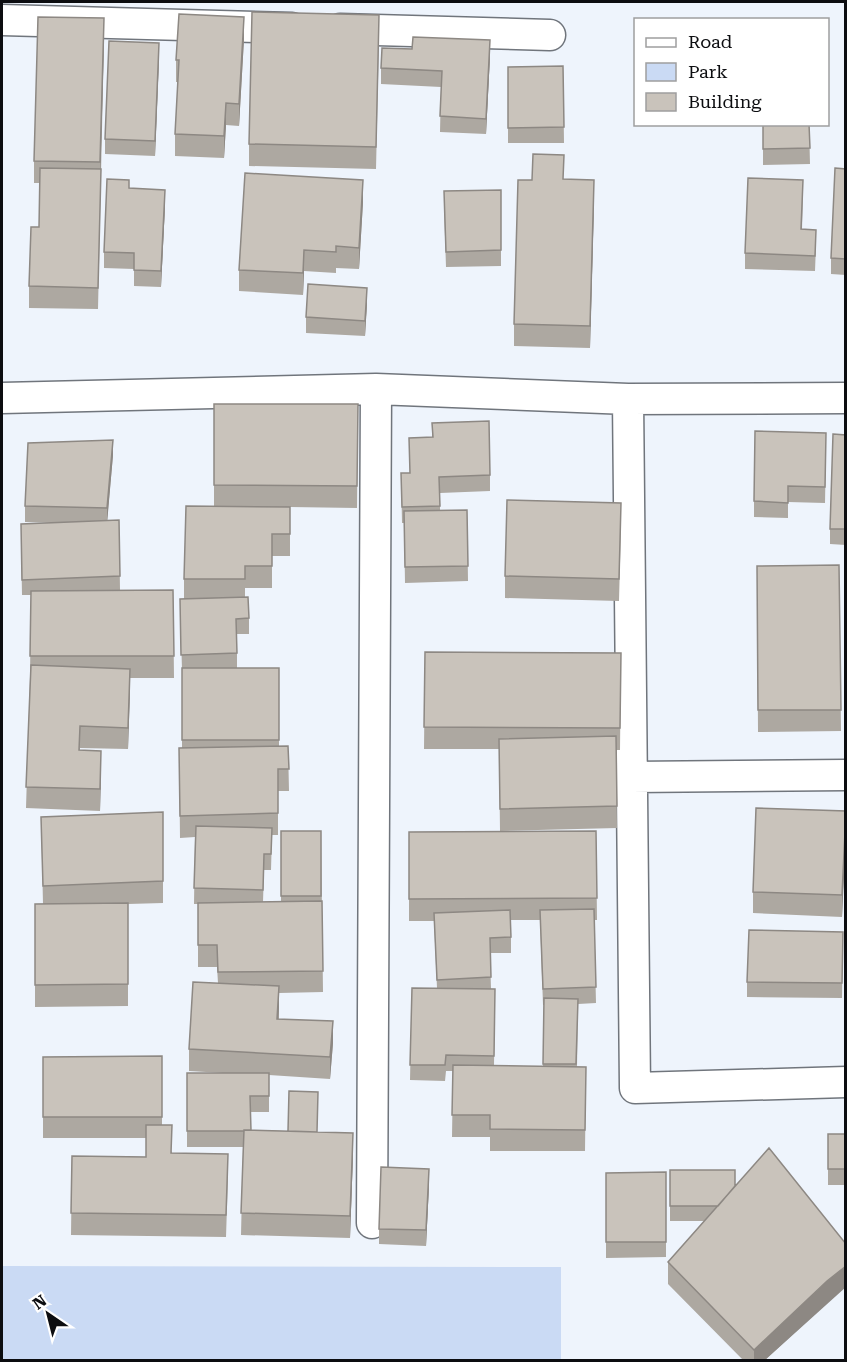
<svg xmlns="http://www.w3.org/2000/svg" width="847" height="1362" viewBox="0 0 847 1362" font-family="'Roboto Serif',serif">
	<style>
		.green { fill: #cadaf4 }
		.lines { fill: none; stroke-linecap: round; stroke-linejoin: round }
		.minor-casing { stroke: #70757c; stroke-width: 33 }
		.minor { stroke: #fff; stroke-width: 30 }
		.wall { fill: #ada8a1; fill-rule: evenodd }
		.shaded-wall { fill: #8d8883 }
		.building { fill: #c9c3bb; stroke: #8d8883; stroke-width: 1.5 }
	</style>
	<rect width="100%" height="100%" fill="#eef4fc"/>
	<!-- green -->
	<path class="green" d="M 2,1266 L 561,1267 L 561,1360 L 2,1360 Z"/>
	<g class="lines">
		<defs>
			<path id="minor" d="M 2,20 L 292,28
				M 340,29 L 550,35
				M 2,398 L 376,389 L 628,399 L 846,398
				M 628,399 L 635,1088 L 846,1082
				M 632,777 L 846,775
				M 372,1223 L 376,389"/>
		</defs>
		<!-- minor casing -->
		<use href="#minor" class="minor-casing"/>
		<!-- minor -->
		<use href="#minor" class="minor"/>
	</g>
	<!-- wall -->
	<path class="wall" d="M 379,37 L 376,169 L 249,166 L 249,144 Z
		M 244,39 L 239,126 L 226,125 L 224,158 L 175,156 L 175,134 L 178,82 L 176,82 L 176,60 Z
		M 104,40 L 98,309 L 29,308 L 29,286 L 39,227 L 40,183 L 34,183 L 34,161 Z
		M 490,56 L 486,134 L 440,132 L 441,87 L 381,84 L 381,68 Z
		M 159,58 L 155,156 L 105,154 L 105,139 Z
		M 563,66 L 564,143 L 508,143 L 508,67 Z
		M 763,124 L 809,124 L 810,164 L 763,165 Z
		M 846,169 L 846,275 L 831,274 L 831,258 Z
		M 564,179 L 594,202 L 590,348 L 514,346 L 514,324 L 532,180 Z
		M 129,188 L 165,206 L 161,287 L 134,286 L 134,269 L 104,268 L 104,252 Z
		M 501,190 L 501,266 L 446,267 L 444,206 Z
		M 803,195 L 802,229 L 816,245 L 815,271 L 745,269 L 745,253 Z
		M 363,202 L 359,269 L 336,268 L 336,273 L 304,271 L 303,295 L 239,291 L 239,270 Z
		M 367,303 L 365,336 L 306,333 L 306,317 Z
		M 214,404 L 358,404 L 357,508 L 290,507 L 290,556 L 272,556 L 272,588 L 245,588 L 245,597 L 249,618 L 249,634 L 237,634 L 237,668 L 279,668 L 279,746 L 288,746 L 289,791 L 278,791 L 278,835 L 272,835 L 271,870 L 264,870 L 263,902 L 281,901 L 281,831 L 321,831 L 323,992 L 279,993 L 279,1019 L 333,1043 L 330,1079 L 269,1075 L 269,1112 L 251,1112 L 251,1130 L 317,1132 L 353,1155 L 350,1238 L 241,1235 L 243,1147 L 187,1147 L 187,1073 L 223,1073 L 189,1071 L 189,1049 L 218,983 L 217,967 L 198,967 L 198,904 L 194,904 L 195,837 L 180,838 L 179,748 L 182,748 L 182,670 L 180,599 L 184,599 L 184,579 L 214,506 Z
		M 432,423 L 490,475 L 490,491 L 440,493 L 440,511 L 467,510 L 468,581 L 405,583 L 404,523 L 402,523 L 401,473 L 410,473 L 409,438 L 432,437 Z
		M 846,435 L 846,545 L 830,544 L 830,529 Z
		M 826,448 L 825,503 L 788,502 L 788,518 L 754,517 L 754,501 Z
		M 113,455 L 107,521 L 119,520 L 120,590 L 173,590 L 174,678 L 130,678 L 128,749 L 80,748 L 80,750 L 101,773 L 100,811 L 26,808 L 30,677 L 31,595 L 22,595 L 21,540 L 58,523 L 25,522 L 25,506 Z
		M 621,525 L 619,601 L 505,598 L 505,576 Z
		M 839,565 L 841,731 L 758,732 L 757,566 Z
		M 425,652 L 621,653 L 620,750 L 616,750 L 617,828 L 500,831 L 499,749 L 424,749 Z
		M 846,811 L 842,917 L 753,913 L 753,892 Z
		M 163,812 L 163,903 L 128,904 L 128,1006 L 35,1007 L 35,904 L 43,904 L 41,817 Z
		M 596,831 L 597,920 L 594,920 L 596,1003 L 578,1004 L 577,1067 L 586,1067 L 585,1151 L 490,1151 L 490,1137 L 452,1137 L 453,1071 L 446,1071 L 445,1081 L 410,1080 L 412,988 L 437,988 L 434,921 L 409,921 L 409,832 ZM 511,920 L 540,920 L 543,1005 L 544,1005 L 543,1066 L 494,1066 L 495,989 L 491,989 L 490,953 L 511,953 Z
		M 843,932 L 842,998 L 747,997 L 747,982 Z
		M 162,1056 L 162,1125 L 172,1153 L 228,1176 L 226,1237 L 71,1235 L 72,1156 L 146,1157 L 146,1138 L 43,1138 L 43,1057 Z
		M 828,1134 L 846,1134 L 846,1185 L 828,1185 Z
		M 670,1170 L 735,1185 L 827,1303 L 765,1360 L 743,1360 L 668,1284 L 668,1262 L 704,1221 L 670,1221 Z
		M 666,1172 L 666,1257 L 606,1258 L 606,1173 Z
		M 429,1185 L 426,1246 L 379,1244 L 379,1229 Z"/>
	<!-- shaded-wall -->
	<path class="shaded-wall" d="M 244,17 L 244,39 L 239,126 L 239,104 Z
		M 104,18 L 104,40 L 100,184 L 100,162 Z
		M 490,40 L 490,56 L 486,134 L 486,119 Z
		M 159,43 L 159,58 L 155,156 L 155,141 Z
		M 226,103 L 226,125 L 224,158 L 224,136 Z
		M 363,180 L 363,202 L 359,269 L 359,248 Z
		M 594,180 L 594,202 L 590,348 L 590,326 Z
		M 165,190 L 165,206 L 161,287 L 161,271 Z
		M 304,250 L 304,271 L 303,295 L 303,273 Z
		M 367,288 L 367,303 L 365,336 L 365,321 Z
		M 113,440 L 113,455 L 107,524 L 107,508 Z
		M 130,669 L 130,691 L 128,749 L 128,728 Z
		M 101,751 L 101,773 L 100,811 L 100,789 Z
		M 846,814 L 846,836 L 842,917 L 842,895 Z
		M 279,986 L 279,1008 L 277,1040 L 277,1019 Z
		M 333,1021 L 333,1043 L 330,1079 L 330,1057 Z
		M 353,1133 L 353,1155 L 350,1238 L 350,1216 Z
		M 429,1169 L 429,1185 L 426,1246 L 426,1230 Z
		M 846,1266 L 846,1287 L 765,1360 L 754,1360 L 754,1350 L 827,1281 Z"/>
	<!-- building -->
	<path class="building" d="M 252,12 L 379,15 L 376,147 L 249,144 Z
		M 179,14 L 244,17 L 239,104 L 226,103 L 224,136 L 175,134 L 179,60 L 176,60 Z
		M 38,17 L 104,18 L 100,162 L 34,161 Z
		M 413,37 L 490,40 L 486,119 L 440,116 L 442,71 L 381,68 L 382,48 L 412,49 Z
		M 109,41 L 159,43 L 155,141 L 105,139 Z
		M 563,66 L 564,127 L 508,128 L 508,67 Z
		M 763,124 L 809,124 L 810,148 L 763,149 Z
		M 533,154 L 564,155 L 563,179 L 594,180 L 590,326 L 514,324 L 518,180 L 532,180 Z
		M 40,168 L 101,169 L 98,288 L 29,286 L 31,227 L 39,227 Z
		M 835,168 L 846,169 L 846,259 L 831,258 Z
		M 245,173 L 363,180 L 359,248 L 336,246 L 336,252 L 304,250 L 303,273 L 239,270 Z
		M 748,178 L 803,180 L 801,229 L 816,230 L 815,256 L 745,253 Z
		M 107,179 L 129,180 L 129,188 L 165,190 L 161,271 L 134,270 L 134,253 L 104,252 Z
		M 501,190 L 501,250 L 446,252 L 444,191 Z
		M 308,284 L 367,288 L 365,321 L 306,317 Z
		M 214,404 L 358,404 L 357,486 L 214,485 Z
		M 489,421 L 490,475 L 439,477 L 440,506 L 402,507 L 401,473 L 410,473 L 409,438 L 433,437 L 432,423 Z
		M 755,431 L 826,433 L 825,487 L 788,486 L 788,503 L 754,501 Z
		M 833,434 L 846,435 L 846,529 L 830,529 Z
		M 113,440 L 107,508 L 25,506 L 28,443 Z
		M 507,500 L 621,503 L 619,579 L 505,576 Z
		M 186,506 L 290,507 L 290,534 L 272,534 L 272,566 L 245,566 L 245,579 L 184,579 Z
		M 467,510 L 468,566 L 405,567 L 404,511 Z
		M 119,520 L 120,576 L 22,580 L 21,524 Z
		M 839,565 L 841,710 L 758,710 L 757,566 Z
		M 173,590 L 174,656 L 30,656 L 31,591 Z
		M 248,597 L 249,618 L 236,619 L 237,653 L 181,655 L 180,599 Z
		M 425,652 L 621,653 L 620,728 L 424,727 Z
		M 31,665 L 130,669 L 128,728 L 80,726 L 79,750 L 101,751 L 100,789 L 26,787 Z
		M 182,668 L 279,668 L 279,740 L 182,740 Z
		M 616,736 L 617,806 L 500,809 L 499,739 Z
		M 288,746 L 289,769 L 278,769 L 278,813 L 180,816 L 179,748 Z
		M 756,808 L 846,811 L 842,895 L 753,892 Z
		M 163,812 L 163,881 L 43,886 L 41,817 Z
		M 196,826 L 272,828 L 271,854 L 264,854 L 263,890 L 194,888 Z
		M 281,831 L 321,831 L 321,896 L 281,896 Z
		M 596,831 L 597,898 L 409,899 L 409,832 Z
		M 322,901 L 323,971 L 218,972 L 217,945 L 198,945 L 198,903 Z
		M 128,903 L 128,984 L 35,985 L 35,904 Z
		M 594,909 L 596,987 L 543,989 L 540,910 Z
		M 510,910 L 511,937 L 490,938 L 491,977 L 437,980 L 434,913 Z
		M 749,930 L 843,932 L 842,983 L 747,982 Z
		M 193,982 L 279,986 L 277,1019 L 333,1021 L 330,1057 L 189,1049 Z
		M 412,988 L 495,989 L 494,1056 L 446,1055 L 445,1065 L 410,1065 Z
		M 544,998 L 578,999 L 576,1064 L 543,1064 Z
		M 162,1056 L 162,1117 L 43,1117 L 43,1057 Z
		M 453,1065 L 586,1067 L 585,1130 L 490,1129 L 490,1115 L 452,1115 Z
		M 187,1073 L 269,1073 L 269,1096 L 250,1096 L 251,1130 L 244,1130 L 244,1131 L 187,1131 Z
		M 289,1091 L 318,1092 L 317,1132 L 288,1131 Z
		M 146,1125 L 172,1125 L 171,1153 L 228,1154 L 226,1215 L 71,1213 L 72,1156 L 146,1157 Z
		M 244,1130 L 353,1133 L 350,1216 L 241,1213 Z
		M 828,1134 L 846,1134 L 846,1169 L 828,1169 Z
		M 769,1148 L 846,1244 L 846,1266 L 827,1281 L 754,1350 L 668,1262 Z
		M 381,1167 L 429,1169 L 426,1230 L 379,1229 Z
		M 670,1170 L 735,1170 L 735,1186 L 718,1206 L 670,1206 Z
		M 666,1172 L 666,1242 L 606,1242 L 606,1173 Z"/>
	<!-- border -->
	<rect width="847" height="1362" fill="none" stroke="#0c0d10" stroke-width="6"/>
	<!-- legend -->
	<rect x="634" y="18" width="195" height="108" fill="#ffffff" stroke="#9e9e9f" stroke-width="1.5"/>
	<rect x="646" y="38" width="30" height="9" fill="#ffffff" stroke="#9e9e9f" stroke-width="1.5"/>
	<text x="688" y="48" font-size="18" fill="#0c0d10">Road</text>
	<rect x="646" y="63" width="30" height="18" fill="#cadaf4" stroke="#9e9e9f" stroke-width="1.5"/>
	<text x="688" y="78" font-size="18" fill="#0c0d10">Park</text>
	<rect x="646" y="93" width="30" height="18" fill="#c9c3bb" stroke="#9e9e9f" stroke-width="1.5"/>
	<text x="688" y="108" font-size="18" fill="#0c0d10">Building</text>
	<!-- north arrow -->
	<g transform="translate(48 1314) rotate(325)" stroke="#ffffff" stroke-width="4.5" paint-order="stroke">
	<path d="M0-4.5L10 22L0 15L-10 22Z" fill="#0c0d10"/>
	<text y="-9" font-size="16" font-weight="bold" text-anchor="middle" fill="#0c0d10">N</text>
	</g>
</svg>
